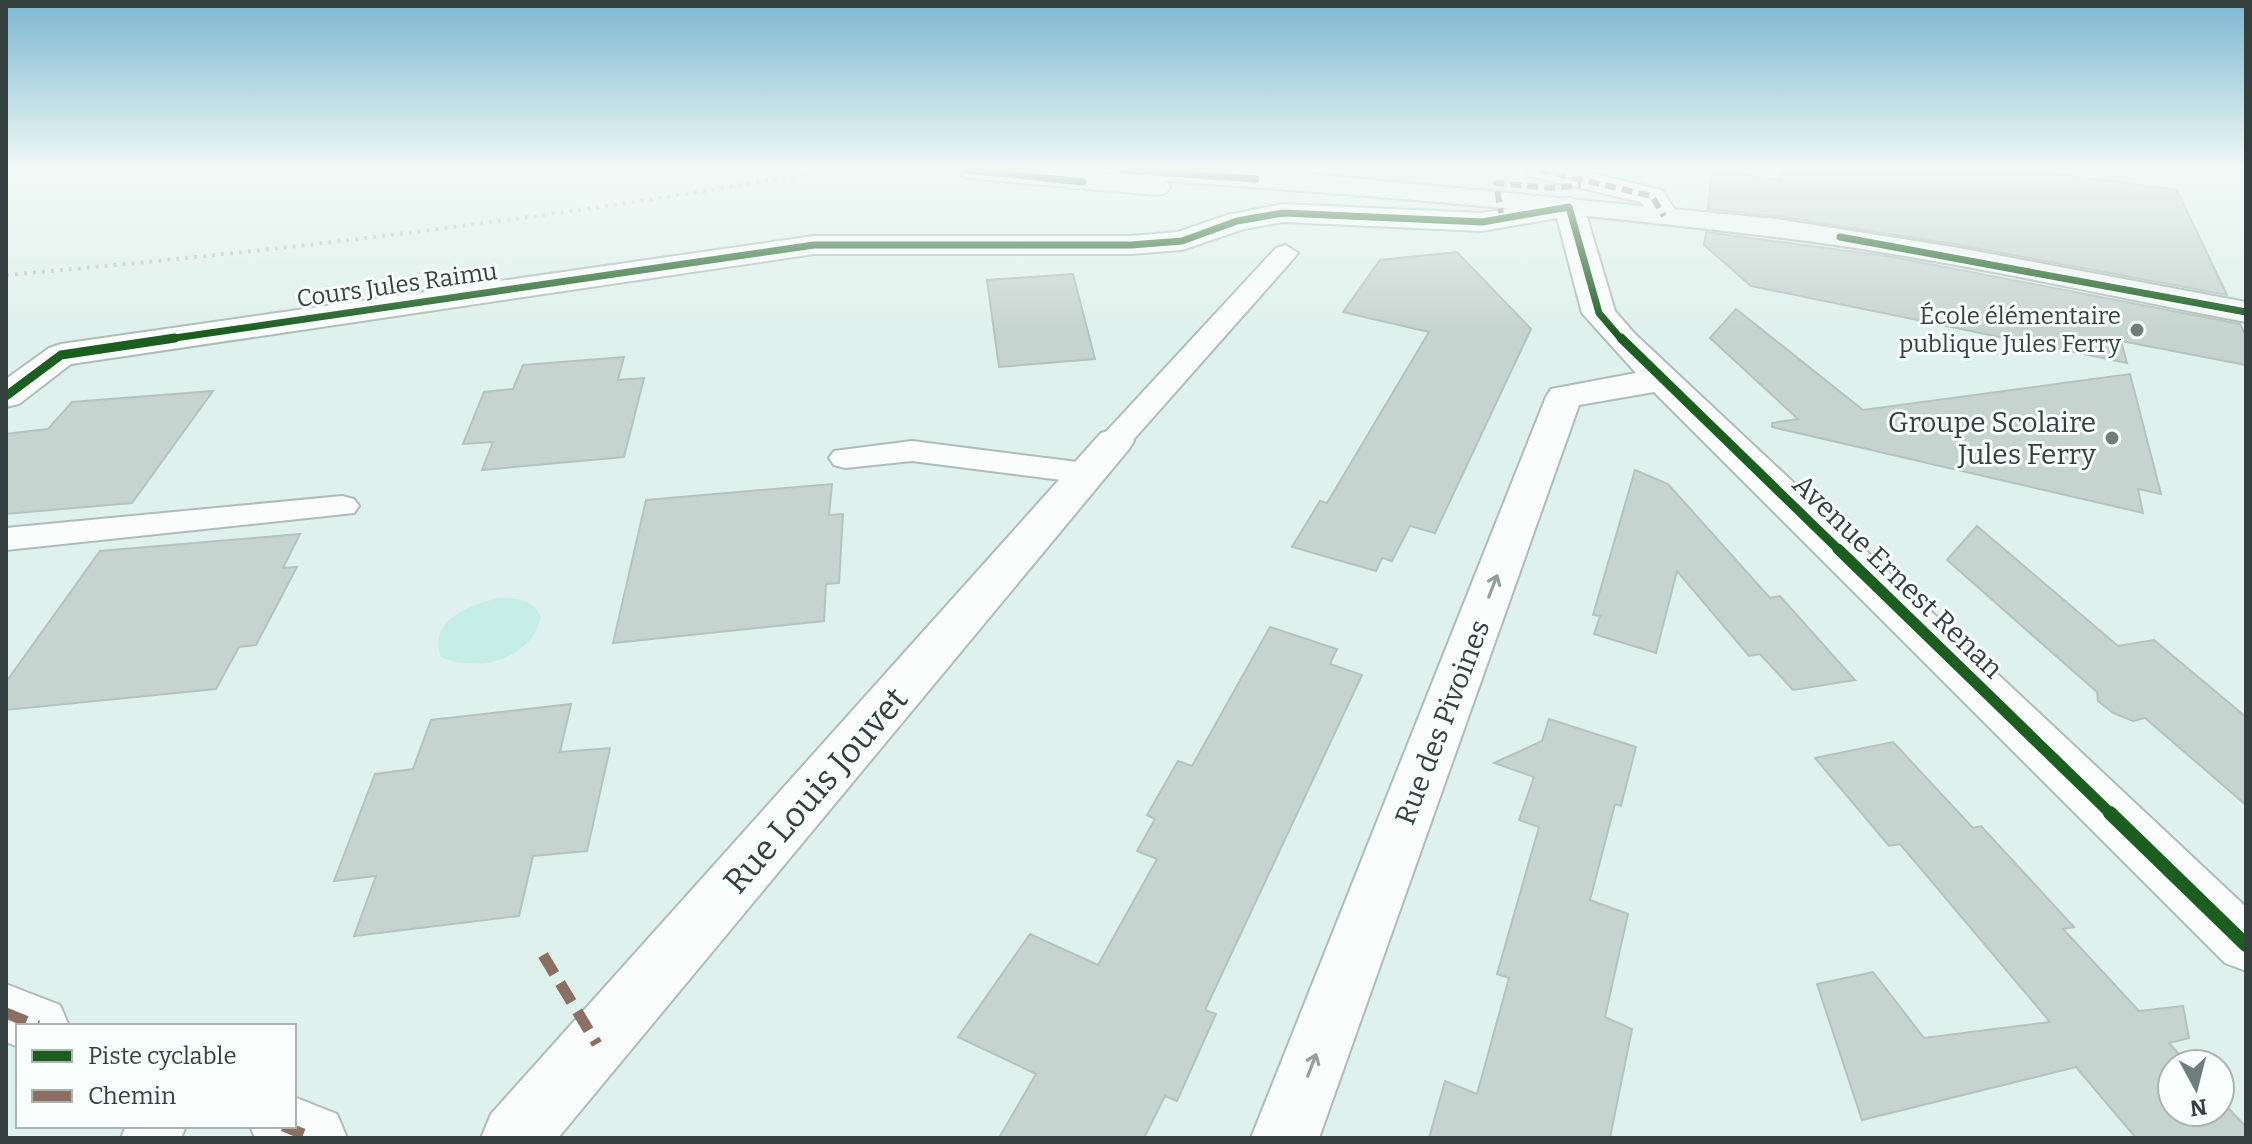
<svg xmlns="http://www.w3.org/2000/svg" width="2252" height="1144" viewBox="0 0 2252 1144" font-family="Bitter,serif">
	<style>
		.green { fill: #c5eee4 }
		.building { fill: #c6d4d0; stroke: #b5c3bf; stroke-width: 2 }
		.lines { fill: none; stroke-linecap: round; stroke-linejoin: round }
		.lane-casing { stroke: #aebcb8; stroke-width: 4 }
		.street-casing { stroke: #aebcb8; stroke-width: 4 }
		.secondary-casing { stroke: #aebcb8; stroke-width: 4 }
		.lane { fill: #fafdfc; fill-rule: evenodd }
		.street { fill: #fafdfc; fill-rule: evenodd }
		.secondary { fill: #f0f7f5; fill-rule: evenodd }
		.rail { stroke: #bfc3c2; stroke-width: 4; stroke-dasharray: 3 6; stroke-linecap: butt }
		.quiet-far1 { stroke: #8d6e63; stroke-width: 6; stroke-dasharray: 11 6; stroke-linecap: butt }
		.quiet { stroke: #8d6e63; stroke-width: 11; stroke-dasharray: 22 11; stroke-linecap: butt }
		.cycleway-far3-casing { stroke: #f9fffd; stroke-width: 11 }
		.cycleway-far2-casing { stroke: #f9fffd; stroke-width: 13 }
		.cycleway-far1-casing { stroke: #f9fffd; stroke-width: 16 }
		.cycleway-casing { stroke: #f9fffd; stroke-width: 19 }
		.cycleway-far3 { stroke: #1b5e20; stroke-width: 7 }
		.cycleway-far2 { stroke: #1b5e20; stroke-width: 9 }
		.cycleway-far1 { stroke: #1b5e20; stroke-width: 11 }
		.cycleway { stroke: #1b5e20; stroke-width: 14 }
		.oneway { stroke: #969e9c }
		.poi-dot { fill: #6f7e7a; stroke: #f9fffd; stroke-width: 3 }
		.labels { text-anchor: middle; stroke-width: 6; stroke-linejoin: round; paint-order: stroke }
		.far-street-label { font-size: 24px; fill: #33403d; stroke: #f9fffd }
		.far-poi-label { font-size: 24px; fill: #33403d; stroke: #f9fffd; text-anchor: end }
		.poi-label { font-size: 28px; fill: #33403d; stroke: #f9fffd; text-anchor: end }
		.street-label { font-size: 28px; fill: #33403d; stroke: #f9fffd }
		.near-street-label { font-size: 34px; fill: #33403d; stroke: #f9fffd }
	</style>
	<rect width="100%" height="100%" fill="#dff1ec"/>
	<!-- green -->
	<path class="green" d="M 499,598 C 518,598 532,599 541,617 C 531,660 478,673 441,657 C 427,620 470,605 499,598 Z"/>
	<!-- building -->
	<path class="building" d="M 1712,170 L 1780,180 L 1780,170 L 2028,170 L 2177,190 L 2227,295 L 1959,245 L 1777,216 L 1708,209 Z
		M 1706,232 L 1893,257 L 2240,324 L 2246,336 L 2246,365 L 2121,341 L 2127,363 L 1751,286 L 1704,245 Z
		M 1457,252 L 1531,329 L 1435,533 L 1410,526 L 1392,561 L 1382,558 L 1376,571 L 1292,547 L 1320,501 L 1327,503 L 1429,332 L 1343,312 L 1380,260 Z
		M 1073,274 L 1095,359 L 999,367 L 987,280 Z
		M 1736,309 L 1863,410 L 2130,374 L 2161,494 L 2138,489 L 2143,513 L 1772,427 L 1772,423 L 1798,419 L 1710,338 Z
		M 624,357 L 618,380 L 644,378 L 624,457 L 482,470 L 493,442 L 463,444 L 484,392 L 513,389 L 523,365 Z
		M 213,391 L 132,503 L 6,514 L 6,434 L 48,429 L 72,402 Z
		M 1635,470 L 1668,484 L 1770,598 L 1780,596 L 1855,680 L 1793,690 L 1760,654 L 1749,656 L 1677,571 L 1656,653 L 1594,634 L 1600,616 L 1593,615 Z
		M 832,484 L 829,515 L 843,514 L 839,583 L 826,584 L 824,621 L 613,643 L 646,500 Z
		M 1977,526 L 2118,646 L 2154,640 L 2246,717 L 2246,805 L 2145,718 L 2133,721 L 2113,713 L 2098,701 L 2097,692 L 1947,560 Z
		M 300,534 L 283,568 L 297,567 L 256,645 L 239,647 L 216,689 L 6,710 L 6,682 L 100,551 Z
		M 1270,627 L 1337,649 L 1330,664 L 1362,675 L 1205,1010 L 1216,1014 L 1177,1101 L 1165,1096 L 1144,1138 L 999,1138 L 1036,1074 L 958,1037 L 1030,934 L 1098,965 L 1157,859 L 1137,851 L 1155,819 L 1147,815 L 1178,761 L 1192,766 Z
		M 571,704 L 560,752 L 610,748 L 587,851 L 533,856 L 519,916 L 354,936 L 376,876 L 334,881 L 375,774 L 413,769 L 431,720 Z
		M 1549,719 L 1636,747 L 1621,806 L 1615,804 L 1590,900 L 1628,914 L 1605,1017 L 1632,1029 L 1610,1138 L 1429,1138 L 1445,1081 L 1477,1094 L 1509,978 L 1497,974 L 1539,827 L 1519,820 L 1534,777 L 1494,763 L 1542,741 Z
		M 1893,742 L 1973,828 L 1981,826 L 2074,927 L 2063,929 L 2139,1011 L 2183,1006 L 2189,1038 L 2169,1043 L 2188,1064 L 2172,1064 L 2172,1112 L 2220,1112 L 2220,1099 L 2246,1127 L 2246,1138 L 2136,1138 L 2076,1067 L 1862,1120 L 1817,984 L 1873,972 L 1924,1038 L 2050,1022 L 1900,844 L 1889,846 L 1815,758 Z"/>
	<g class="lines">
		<defs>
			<path id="lane" d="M 1285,245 L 1298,253 L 1294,258 L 1126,448 L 1104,448 L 1099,441 L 1104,434 L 1276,248 Z
				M 912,441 L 1085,463 L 1097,466 L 1101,473 L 1097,480 L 1085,483 L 912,461 L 845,468 L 834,465 L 829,458 L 834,451 Z
				M 342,496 L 354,499 L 359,506 L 354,513 L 6,550 L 6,528 Z
				M 126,1126 L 186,1126 L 181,1138 L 121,1138 Z"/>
			<path id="street" d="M 1526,170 L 1577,170 L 1662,190 L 1679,216 L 1674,222 L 1654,222 L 1641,202 L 1529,176 Z
				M 1569,198 L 1579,201 L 1584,207 L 1615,311 L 1635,334 L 2246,907 L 2246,971 L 2225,963 L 1654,392 L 1579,405 L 1319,1138 L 1251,1138 L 1546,397 L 1551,389 L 1636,373 L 1582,313 L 1557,218 L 1482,231 L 1283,222 L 1244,229 L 1182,250 L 1131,254 L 814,254 L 71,364 L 19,404 L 6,407 L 6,379 L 49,348 L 61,344 L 814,236 L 1131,236 L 1178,232 L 1227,215 L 1283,204 L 1482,213 Z
				M 1115,429 L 1129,433 L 1134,441 L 1129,449 L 558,1138 L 481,1138 L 491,1114 L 1101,433 Z
				M 6,984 L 60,1005 L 69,1026 L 18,1026 L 18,1047 L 6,1042 Z
				M 294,1097 L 337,1114 L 347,1138 L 255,1138 L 250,1126 L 294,1126 Z"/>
			<path id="secondary" d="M 954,170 L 1065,170 L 1112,175 L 1110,170 L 1257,170 L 1320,175 L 1777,219 L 1959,248 L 2246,302 L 2246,322 C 2090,292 1933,256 1775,237 C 1573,212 1369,195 1166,181 L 1170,187 L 1166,193 L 1156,195 L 967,178 Z"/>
		</defs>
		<!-- lane casing -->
		<use href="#lane" class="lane-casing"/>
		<!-- street casing -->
		<use href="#street" class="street-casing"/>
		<!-- secondary casing -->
		<use href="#secondary" class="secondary-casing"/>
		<!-- lane -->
		<use href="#lane" class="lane"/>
		<!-- street -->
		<use href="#street" class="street"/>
		<!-- secondary -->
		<use href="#secondary" class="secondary"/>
		<!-- rail -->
		<path class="rail" d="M 6,275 C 282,251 556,218 829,170"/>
		<!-- quiet-far1 -->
		<path class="quiet-far1" d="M 1539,170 L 1652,196 L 1664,216
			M 1502,219 L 1496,183 L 1551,188 L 1581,185"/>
		<!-- quiet -->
		<path class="quiet" d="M 543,955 L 597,1044
			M 6,1013 L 38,1026
			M 283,1126 L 313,1138"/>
		<defs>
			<path id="cycleway-far3" d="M 967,170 L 1083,182
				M 1123,170 L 1256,179
				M 1840,237 L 2246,312
				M 161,340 L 814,245 L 1131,245 L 1182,241 L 1237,221 L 1283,213 L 1482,222 L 1569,207 L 1599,313 L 1622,340"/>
			<path id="cycleway-far2" d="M 1621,338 L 1840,551
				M 6,396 L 61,355 L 175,338"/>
			<path id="cycleway-far1" d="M 1838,549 L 2112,815"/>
			<path id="cycleway" d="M 2110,813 L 2246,945"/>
		</defs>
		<!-- cycleway-far3 casing -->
		<use href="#cycleway-far3" class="cycleway-far3-casing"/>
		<!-- cycleway-far2 casing -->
		<use href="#cycleway-far2" class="cycleway-far2-casing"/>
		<!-- cycleway-far1 casing -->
		<use href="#cycleway-far1" class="cycleway-far1-casing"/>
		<!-- cycleway casing -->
		<use href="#cycleway" class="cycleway-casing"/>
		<!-- cycleway-far3 -->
		<use href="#cycleway-far3" class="cycleway-far3"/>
		<!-- cycleway-far2 -->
		<use href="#cycleway-far2" class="cycleway-far2"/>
		<!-- cycleway-far1 -->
		<use href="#cycleway-far1" class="cycleway-far1"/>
		<!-- cycleway -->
		<use href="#cycleway" class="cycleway"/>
	</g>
	<!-- one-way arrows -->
	<defs><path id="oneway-shaft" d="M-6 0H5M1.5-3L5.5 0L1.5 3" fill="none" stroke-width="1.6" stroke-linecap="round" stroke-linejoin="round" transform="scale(2)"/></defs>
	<g class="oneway">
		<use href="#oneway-shaft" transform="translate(1493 586) rotate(-69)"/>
		<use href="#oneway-shaft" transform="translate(1312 1065) rotate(-69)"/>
	</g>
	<!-- sky -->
	<linearGradient id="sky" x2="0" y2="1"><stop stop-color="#7bb7d1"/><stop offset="0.51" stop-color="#f1f9f6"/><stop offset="1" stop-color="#f1f9f6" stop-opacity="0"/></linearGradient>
	<rect width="2252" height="331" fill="url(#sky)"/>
	<!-- markers -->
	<g class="poi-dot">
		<circle cx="2137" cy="330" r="8"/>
		<circle cx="2112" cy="438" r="8"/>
	</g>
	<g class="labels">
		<!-- far-street labels -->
		<g class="far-street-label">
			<text transform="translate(397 285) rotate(-8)" y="8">Cours Jules Raimu</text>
		</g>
		<!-- far-poi labels -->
		<g class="far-poi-label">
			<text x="2121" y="324">École élémentaire<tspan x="2121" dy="28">publique Jules Ferry</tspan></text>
		</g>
		<!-- poi labels -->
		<g class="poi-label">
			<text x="2096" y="432">Groupe Scolaire<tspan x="2096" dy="32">Jules Ferry</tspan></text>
		</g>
		<!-- street labels -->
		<g class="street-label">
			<text transform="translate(1898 576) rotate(44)" y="10">Avenue Ernest Renan</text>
			<text transform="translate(1442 722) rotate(-69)" y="10">Rue des Pivoines</text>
		</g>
		<!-- near-street labels -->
		<g class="near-street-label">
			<text transform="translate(815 790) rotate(-49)" y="12">Rue Louis Jouvet</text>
		</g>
	</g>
	<!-- border -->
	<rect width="2252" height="1144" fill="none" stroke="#33403d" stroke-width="16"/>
	<!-- legend -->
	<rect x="16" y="1024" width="280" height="104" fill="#f9fffd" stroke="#aab3b0" stroke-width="2"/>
	<rect x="32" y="1050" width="40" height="12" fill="#1b5e20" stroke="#aab3b0" stroke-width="2"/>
	<text x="88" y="1064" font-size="24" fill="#33403d">Piste cyclable</text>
	<rect x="32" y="1090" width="40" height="12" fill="#8d6e63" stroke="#aab3b0" stroke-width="2"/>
	<text x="88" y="1104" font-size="24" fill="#33403d">Chemin</text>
	<!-- north arrow -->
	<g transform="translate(2196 1088) rotate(173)"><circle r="38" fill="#f9fffd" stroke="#aab3b0" stroke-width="2"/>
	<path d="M0-6L14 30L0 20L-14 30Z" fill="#6f7e7a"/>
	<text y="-12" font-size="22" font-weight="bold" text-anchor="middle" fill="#33403d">N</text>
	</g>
</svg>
